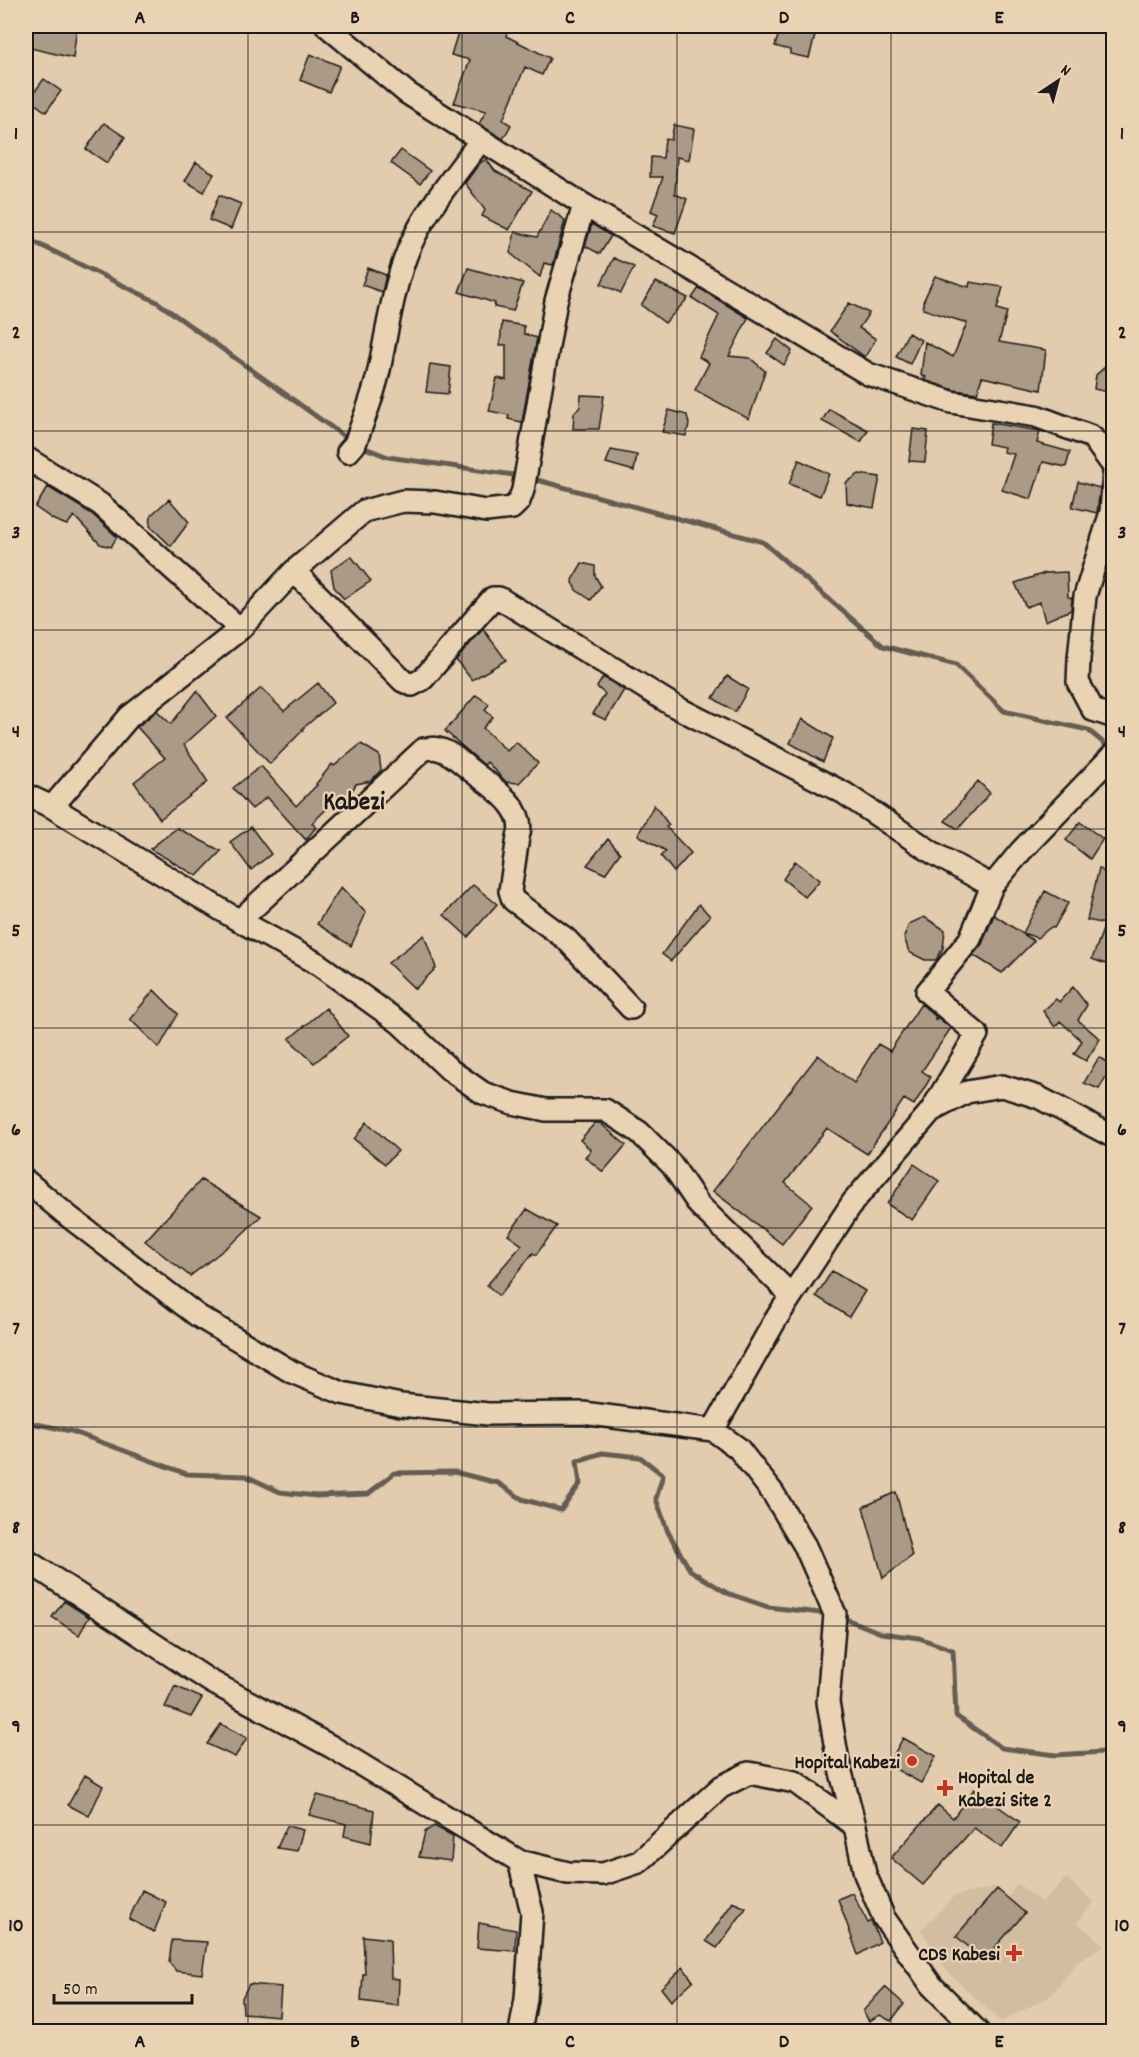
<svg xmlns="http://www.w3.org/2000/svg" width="1139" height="2057" viewBox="0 0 1139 2057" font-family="Dekko,sans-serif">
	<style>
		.built { fill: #d2bda1 }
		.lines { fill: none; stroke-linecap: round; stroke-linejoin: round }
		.stream { stroke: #655d52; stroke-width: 5 }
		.building { fill: #ab9a85; stroke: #1c1c1c; stroke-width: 1.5 }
		.minor-casing { stroke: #1c1c1c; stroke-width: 26 }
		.minor { stroke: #ead3b3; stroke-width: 21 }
		.grid { fill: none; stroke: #1c1c1c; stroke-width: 1.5; stroke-opacity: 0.55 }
		.poi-dot { fill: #c8321e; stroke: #ead3b3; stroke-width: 2 }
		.labels { text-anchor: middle; stroke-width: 4.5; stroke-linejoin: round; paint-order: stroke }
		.poi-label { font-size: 20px; font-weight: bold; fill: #1c1c1c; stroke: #ead3b3; text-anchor: end }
		.district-label { font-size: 26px; font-weight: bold; fill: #1c1c1c; stroke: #ead3b3 }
		.neatline { fill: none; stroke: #1c1c1c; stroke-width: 2 }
		.grid-label { font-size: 20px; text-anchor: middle; font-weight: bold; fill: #1c1c1c }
	</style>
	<rect width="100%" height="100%" fill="#e2ccad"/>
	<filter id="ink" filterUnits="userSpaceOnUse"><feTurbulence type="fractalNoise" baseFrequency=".0167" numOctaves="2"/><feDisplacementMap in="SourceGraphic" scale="12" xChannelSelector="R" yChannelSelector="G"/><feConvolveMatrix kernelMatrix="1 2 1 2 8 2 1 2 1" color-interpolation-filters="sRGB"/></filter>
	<g filter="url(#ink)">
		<!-- built -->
		<path class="built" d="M 1066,1878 L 1094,1902 L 1077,1923 L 1104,1945 L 1078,1962 L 1050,1996 L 1001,2022 L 948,1972 L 921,1930 L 954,1896 L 994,1887 L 1008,1898 L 1017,1883 L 1042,1903 Z"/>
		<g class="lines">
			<!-- stream -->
			<path class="stream" d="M 26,238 L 157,302 L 352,442
				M 360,446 L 388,457 L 521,476
				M 530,478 L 763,542 L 883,646 L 956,665 L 1004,711 L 1088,730 L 1112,750
				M 26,1422 L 71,1431 L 187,1474 L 246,1476 L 280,1492 L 316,1496 L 368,1494 L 394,1473 L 454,1472 L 498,1483 L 522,1499 L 561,1510 L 580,1484 L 577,1461 L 602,1453 L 640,1457 L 663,1475 L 656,1499 L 668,1532 L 690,1570 L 727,1593 L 768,1607 L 829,1614
				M 841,1617 L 881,1633 L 919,1638 L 953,1650 L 956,1716 L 1002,1748 L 1056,1755 L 1104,1752 L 1114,1761"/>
		</g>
		<!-- building -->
		<path class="building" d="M 26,26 L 77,26 L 73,58 L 26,47 Z
			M 460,26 L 509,26 L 506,36 L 550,58 L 542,75 L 525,67 L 503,120 L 511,125 L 503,139 L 479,124 L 486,111 L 454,103 L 470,60 L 451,55 Z
			M 781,26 L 795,26 L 809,29 L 808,33 L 815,35 L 809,58 L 790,54 L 790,50 L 775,46 Z
			M 310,54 L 340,66 L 329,92 L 300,80 Z
			M 44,79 L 61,91 L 46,112 L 29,99 Z
			M 104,123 L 125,137 L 107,163 L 86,149 Z
			M 674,125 L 694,129 L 689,160 L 677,157 L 675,194 L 687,199 L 675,233 L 653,226 L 658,214 L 651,211 L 663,177 L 650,177 L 651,157 L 663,158 L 665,139 L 671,140 Z
			M 401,150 L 430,171 L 420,184 L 391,163 Z
			M 486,159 L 495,171 L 532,191 L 509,230 L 482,216 L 485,210 L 465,183 L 479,164 Z
			M 196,162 L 214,174 L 204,192 L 185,181 Z
			M 219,195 L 241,204 L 231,229 L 209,220 Z
			M 551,210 L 565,220 L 553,265 L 544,263 L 540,277 L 510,253 L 515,232 L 537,237 Z
			M 592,224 L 611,236 L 600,254 L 585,246 Z
			M 614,258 L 634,267 L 621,293 L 601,284 Z
			M 368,268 L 386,275 L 382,292 L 362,285 Z
			M 468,268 L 523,283 L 513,311 L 494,307 L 495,303 L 459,292 Z
			M 935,276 L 969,287 L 970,282 L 1003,287 L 997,309 L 1007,312 L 999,342 L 1046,350 L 1041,390 L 982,377 L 977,393 L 954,390 L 924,380 L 926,377 L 921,375 L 925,342 L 953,357 L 967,323 L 923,309 L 923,302 Z
			M 656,282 L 688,298 L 665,323 L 641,305 Z
			M 699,288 L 748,318 L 729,356 L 750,358 L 765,371 L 749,419 L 695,390 L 709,363 L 699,357 L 719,315 L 692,298 Z
			M 849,303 L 869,313 L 859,328 L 876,339 L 865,357 L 830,331 Z
			M 502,322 L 524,326 L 524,334 L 537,338 L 522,422 L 508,419 L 509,415 L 489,411 L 497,378 L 506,380 L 506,345 L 500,345 Z
			M 908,333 L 921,340 L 910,364 L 896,357 Z
			M 777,339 L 792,351 L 784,365 L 767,353 Z
			M 1113,360 L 1113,393 L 1094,389 L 1096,375 Z
			M 430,364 L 451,367 L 448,394 L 426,392 Z
			M 581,395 L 604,396 L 599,429 L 573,429 L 574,413 L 580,407 Z
			M 829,409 L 868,430 L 861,442 L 822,421 Z
			M 669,410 L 687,415 L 689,424 L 686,436 L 662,432 Z
			M 991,423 L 1040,431 L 1037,443 L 1070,452 L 1066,467 L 1043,462 L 1031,499 L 1002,490 L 1014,454 L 1003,452 L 1004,447 L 988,444 Z
			M 913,429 L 928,431 L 925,462 L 909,461 Z
			M 611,450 L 637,455 L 634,471 L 606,463 Z
			M 799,460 L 829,474 L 820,496 L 789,484 Z
			M 859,474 L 880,477 L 874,508 L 847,503 L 846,483 Z
			M 1078,482 L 1100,488 L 1097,513 L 1072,507 Z
			M 48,487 L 92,514 L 117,537 L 111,547 L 100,544 L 74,516 L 67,525 L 54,520 L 35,507 Z
			M 169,499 L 189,522 L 171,546 L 150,526 L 151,515 Z
			M 351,556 L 371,581 L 344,599 L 334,587 L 331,570 Z
			M 582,563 L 595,566 L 595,576 L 601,586 L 591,600 L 576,590 L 572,580 Z
			M 1067,572 L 1068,597 L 1072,598 L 1071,610 L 1045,621 L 1040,602 L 1026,607 L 1015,583 L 1045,573 Z
			M 483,629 L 506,660 L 472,680 L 456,660 Z
			M 727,676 L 748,689 L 735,712 L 713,698 Z
			M 603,677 L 624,690 L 606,720 L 593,714 L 605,694 L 597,687 Z
			M 318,683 L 333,703 L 302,729 L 303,730 L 270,764 L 227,718 L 261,688 L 284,711 Z
			M 197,691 L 216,716 L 184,745 L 208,782 L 160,819 L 134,782 L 165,758 L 137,727 L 157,711 L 171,724 Z
			M 476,695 L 489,704 L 485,710 L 493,717 L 483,728 L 507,751 L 516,742 L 538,763 L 519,783 L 506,782 L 487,762 L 484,765 L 445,731 Z
			M 802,719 L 833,738 L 823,762 L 790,743 Z
			M 361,744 L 379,755 L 381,770 L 371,781 L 356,784 L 346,801 L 336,800 L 312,823 L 316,827 L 306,840 L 267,797 L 252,809 L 233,788 L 261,766 L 296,806 L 317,785 L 316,784 L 332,764 L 334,766 Z
			M 978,781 L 990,793 L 958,829 L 945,821 Z
			M 654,805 L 669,825 L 666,827 L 691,853 L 674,872 L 661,856 L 666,851 L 638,835 Z
			M 1080,822 L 1103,839 L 1090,859 L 1066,840 Z
			M 251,827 L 271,854 L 251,870 L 230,842 Z
			M 177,828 L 221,851 L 197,876 L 150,849 Z
			M 608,839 L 620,853 L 605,874 L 587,865 Z
			M 795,861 L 820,880 L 805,897 L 783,879 Z
			M 1099,868 L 1113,879 L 1113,945 L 1106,964 L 1092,959 L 1105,924 L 1087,920 Z
			M 473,885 L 497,904 L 468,937 L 444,915 Z
			M 341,887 L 366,913 L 351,946 L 317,924 Z
			M 1045,891 L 1068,903 L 1054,928 L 1051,927 L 1037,938 L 1023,933 Z
			M 699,904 L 710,916 L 671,961 L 662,954 Z
			M 994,915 L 1034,941 L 1002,973 L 973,955 L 982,944 Z
			M 924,917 L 945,930 L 943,948 L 936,960 L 925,960 L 909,952 L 904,937 L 909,924 Z
			M 424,935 L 436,968 L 415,989 L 388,963 Z
			M 1073,987 L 1087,1005 L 1078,1020 L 1100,1039 L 1086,1061 L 1074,1054 L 1082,1041 L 1060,1021 L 1055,1027 L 1043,1011 L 1056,999 L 1059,1002 Z
			M 154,990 L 178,1014 L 159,1048 L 130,1019 Z
			M 921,1004 L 935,1016 L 935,1021 L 937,1017 L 951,1028 L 922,1071 L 931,1077 L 914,1105 L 904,1099 L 867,1154 L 827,1128 L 785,1183 L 812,1205 L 782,1244 L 713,1191 L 818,1055 L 854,1083 L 878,1044 L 890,1051 Z
			M 326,1008 L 348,1036 L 314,1063 L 289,1039 Z
			M 1099,1057 L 1113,1065 L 1099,1089 L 1084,1083 Z
			M 367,1122 L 398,1151 L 385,1164 L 354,1139 Z
			M 595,1123 L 600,1123 L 626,1145 L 603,1172 L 585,1157 L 591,1150 L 580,1140 Z
			M 914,1164 L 939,1181 L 912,1220 L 887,1204 Z
			M 201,1180 L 261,1216 L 236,1240 L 190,1276 L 145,1241 Z
			M 527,1209 L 557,1226 L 536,1255 L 533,1253 L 499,1296 L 487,1285 L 522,1245 L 508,1235 Z
			M 832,1271 L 865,1291 L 849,1317 L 816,1296 Z
			M 896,1492 L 912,1556 L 883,1578 L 863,1507 Z
			M 64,1601 L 89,1617 L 79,1635 L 52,1617 Z
			M 175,1686 L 202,1698 L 191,1717 L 165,1707 Z
			M 221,1724 L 247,1738 L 235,1757 L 207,1744 Z
			M 903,1738 L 936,1756 L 921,1783 L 888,1765 Z
			M 85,1775 L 103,1786 L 89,1816 L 68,1805 Z
			M 974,1789 L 1020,1822 L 1002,1848 L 974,1828 L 923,1885 L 891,1858 L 938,1805 L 953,1818 Z
			M 317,1795 L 374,1810 L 371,1843 L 344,1836 L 346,1824 L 309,1815 Z
			M 287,1826 L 303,1830 L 297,1851 L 277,1848 Z
			M 434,1826 L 453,1836 L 451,1861 L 419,1857 L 425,1832 Z
			M 997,1889 L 1025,1913 L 984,1960 L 956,1936 Z
			M 142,1890 L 166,1902 L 154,1932 L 129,1919 Z
			M 852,1893 L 868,1923 L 871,1921 L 880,1942 L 858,1955 L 838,1899 Z
			M 733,1902 L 746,1908 L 717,1948 L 706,1941 Z
			M 479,1923 L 516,1930 L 515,1951 L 477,1948 Z
			M 363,1936 L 390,1939 L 391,1978 L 399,1979 L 398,2006 L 361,2001 L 363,1974 L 365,1974 Z
			M 172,1940 L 207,1942 L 202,1974 L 176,1971 L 169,1962 Z
			M 683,1967 L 693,1981 L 671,2001 L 661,1988 Z
			M 249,1984 L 281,1987 L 279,2016 L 243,2013 L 242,1998 Z
			M 885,1987 L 904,2004 L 891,2021 L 880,2015 L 869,2021 L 863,2011 Z"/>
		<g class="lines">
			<defs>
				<path id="minor" d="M 327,26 L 407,93 L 584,205 L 868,374 L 951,402 L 1036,416 L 1092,437 L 1114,467
					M 348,452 L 355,444 C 363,420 374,395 379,370 C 387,332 394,282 410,246 C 427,208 456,174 481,140
					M 26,458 L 100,504 L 240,629
					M 1114,471 L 1111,512 L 1085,596 L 1079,659 L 1078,682 L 1093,710 L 1114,717
					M 294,571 L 403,681 L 412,685 L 423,679 L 493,598 L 499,598 L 676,707 L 844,793 L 933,853 L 992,886
					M 26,795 L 52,807 L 233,917 L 318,964 L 400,1023 L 450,1070 L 483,1093 L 512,1103 L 546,1110 L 605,1110 L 639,1132 L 672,1165 L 699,1205 L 791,1295
					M 52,807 L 129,717 L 240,629 L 294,571 L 364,511 L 403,501 L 435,502 L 486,511 L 512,508 L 519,501 L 523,490 L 556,301 L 584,205
					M 239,921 L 424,749 C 429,749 434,747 438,749 C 452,752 462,764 473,772 C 492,787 528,809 518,837 L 510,891 L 513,900 L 566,939 L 631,1008
					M 931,1111 L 977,1034 L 927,992 L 970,939 L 992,886 L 1021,851 L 1114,754
					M 26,1181 L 68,1216 L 198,1316 L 292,1372 L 342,1393 L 401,1405 L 488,1414 L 583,1413 L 713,1430 L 738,1448 L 773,1493 L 805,1546 L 835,1614 L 828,1702 L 838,1761 L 855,1826 L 865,1874 L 884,1918 L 932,1986 L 978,2032
					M 713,1430 L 776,1319 L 853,1202 L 931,1111 L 967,1092 L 1002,1086 L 1038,1097 L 1114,1137
					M 26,1560 L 210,1681 L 332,1747 L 519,1861 L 568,1873 L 603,1874 L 639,1862 L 721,1787 L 749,1773 L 795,1782 L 855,1826
					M 519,1861 L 532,1912 L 526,1999 L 520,2032"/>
			</defs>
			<!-- minor casing -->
			<use href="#minor" class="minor-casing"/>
			<!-- minor -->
			<use href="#minor" class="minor"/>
		</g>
	</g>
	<!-- grid -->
	<path class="grid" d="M 248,26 L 248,2032M 462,26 L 462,2032M 677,26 L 677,2032M 891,26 L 891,2032M 26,232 L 1114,232M 26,431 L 1114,431M 26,630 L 1114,630M 26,829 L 1114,829M 26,1028 L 1114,1028M 26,1228 L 1114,1228M 26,1427 L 1114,1427M 26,1626 L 1114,1626M 26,1825 L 1114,1825"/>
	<!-- markers -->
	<g class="poi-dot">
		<circle cx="912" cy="1761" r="6"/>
		<path d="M942 1779h6v6h6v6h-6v6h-6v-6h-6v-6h6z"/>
		<path d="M1011 1944h6v6h6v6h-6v6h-6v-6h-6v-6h6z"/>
	</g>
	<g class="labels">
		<!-- poi labels -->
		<g class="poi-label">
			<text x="900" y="1768">Hopital Kabezi</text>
			<text x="958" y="1783" text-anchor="start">Hopital de<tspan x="958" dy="23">Kabezi Site 2</tspan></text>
			<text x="1000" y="1960">CDS Kabesi</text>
		</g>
		<!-- district labels -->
		<g class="district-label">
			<text x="354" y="809">Kabezi</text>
		</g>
	</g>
	<!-- margin -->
	<rect width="1139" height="2057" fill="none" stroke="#ead3b3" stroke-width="66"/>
	<!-- north arrow -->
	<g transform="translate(1058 81) rotate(36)" stroke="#ead3b3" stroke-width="4.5" paint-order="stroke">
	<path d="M0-4.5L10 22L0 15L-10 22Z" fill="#1c1c1c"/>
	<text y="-9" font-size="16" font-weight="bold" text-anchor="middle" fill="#1c1c1c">N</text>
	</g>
	<!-- scale -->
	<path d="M54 1994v9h138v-9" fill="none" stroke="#1c1c1c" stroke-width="3"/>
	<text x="63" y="1994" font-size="18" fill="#1c1c1c" stroke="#ead3b3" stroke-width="4.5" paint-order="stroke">50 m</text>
	<rect x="33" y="33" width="1073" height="1991" class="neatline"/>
	<g class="grid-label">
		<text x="140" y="23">A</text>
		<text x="355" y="23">B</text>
		<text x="570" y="23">C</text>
		<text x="784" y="23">D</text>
		<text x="999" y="23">E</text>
		<text x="16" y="139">1</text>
		<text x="1122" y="139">1</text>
		<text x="16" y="338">2</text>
		<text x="1122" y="338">2</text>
		<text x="16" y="538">3</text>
		<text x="1122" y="538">3</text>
		<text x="16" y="737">4</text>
		<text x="1122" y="737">4</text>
		<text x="16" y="936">5</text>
		<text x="1122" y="936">5</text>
		<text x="16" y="1135">6</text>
		<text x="1122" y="1135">6</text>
		<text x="16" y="1334">7</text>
		<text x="1122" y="1334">7</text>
		<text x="16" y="1533">8</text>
		<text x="1122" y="1533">8</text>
		<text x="16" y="1732">9</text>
		<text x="1122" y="1732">9</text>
		<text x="16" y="1931">10</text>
		<text x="1122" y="1931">10</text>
		<text x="140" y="2047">A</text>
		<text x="355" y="2047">B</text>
		<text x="570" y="2047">C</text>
		<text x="784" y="2047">D</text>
		<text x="999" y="2047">E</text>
	</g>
</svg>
